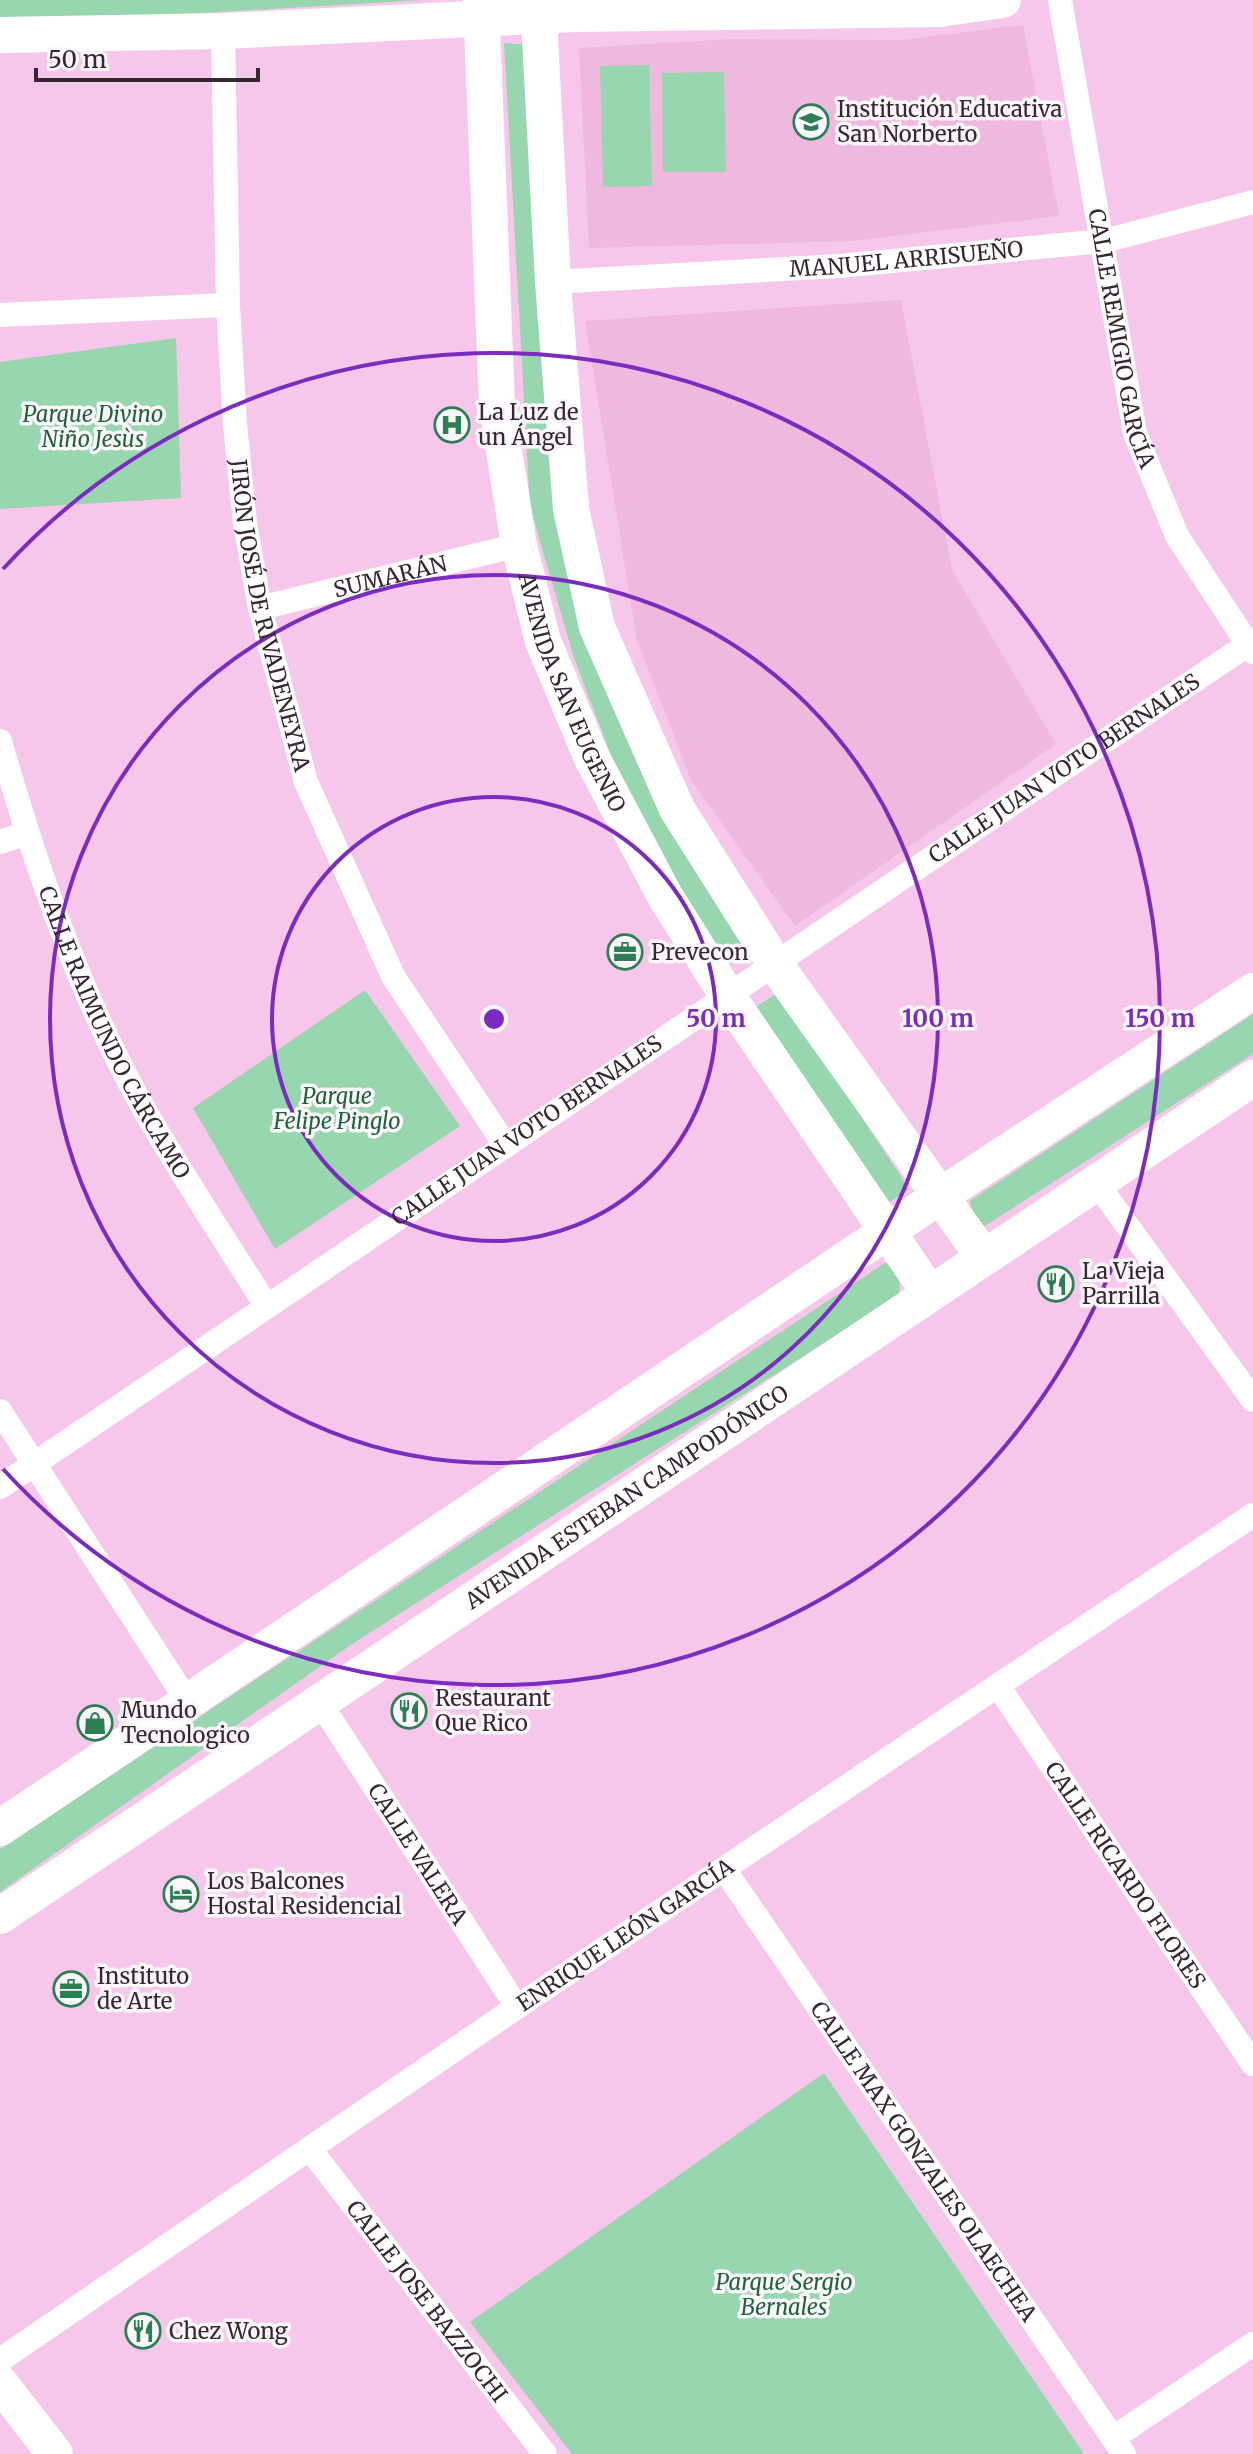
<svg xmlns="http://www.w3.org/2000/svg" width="1253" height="2454" viewBox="0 0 1253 2454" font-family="Merriweather,serif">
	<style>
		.built { fill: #eeb8df }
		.green { fill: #97d6ae }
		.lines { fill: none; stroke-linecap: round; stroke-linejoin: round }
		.street { stroke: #fff; stroke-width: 24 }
		.secondary { stroke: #fff; stroke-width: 36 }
		.ring { fill: none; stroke: #7b2cbf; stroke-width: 4 }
		.labels { text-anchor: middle; stroke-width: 7; stroke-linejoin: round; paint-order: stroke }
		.poi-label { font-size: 22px; fill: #382633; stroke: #fcf7fb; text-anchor: start }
		.street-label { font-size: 22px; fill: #382633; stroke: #fcf7fb }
		.park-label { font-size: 22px; font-style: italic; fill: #1f623e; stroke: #fcf7fb }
		.centre { fill: #7b2cbf; stroke: #fcf7fb; stroke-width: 4 }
		.ring-label { font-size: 24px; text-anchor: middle; font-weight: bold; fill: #7b2cbf; stroke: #fcf7fb; stroke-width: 7; stroke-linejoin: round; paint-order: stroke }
	</style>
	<rect width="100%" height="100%" fill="#f6c7ea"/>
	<!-- built -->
	<path class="built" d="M 1023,25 L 1059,216 L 852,241 L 589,248 L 579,48 L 732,39 L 902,40 Z
		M 901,300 L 952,570 L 1056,744 L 795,926 L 691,780 L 637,640 L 585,321 Z"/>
	<!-- green -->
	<path class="green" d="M 0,0 L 423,0 L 0,25 Z
		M 504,43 L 528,45 L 561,539 L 752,952 L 725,966 L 627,797 L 574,658 L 530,507 Z
		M 649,65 L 652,186 L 603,187 L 600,66 Z
		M 724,72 L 726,172 L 663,172 L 662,73 Z
		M 176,338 L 181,498 L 0,509 L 0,362 Z
		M 365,990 L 460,1126 L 275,1249 L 193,1108 Z
		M 779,992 L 909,1189 L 885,1205 L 754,1008 Z
		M 1253,1014 L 1253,1054 L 985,1226 L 973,1221 L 970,1201 Z
		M 885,1263 L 894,1267 L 900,1278 L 899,1295 L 349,1646 L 0,1892 L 0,1849 Z
		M 824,2073 L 1084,2454 L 572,2454 L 470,2322 Z"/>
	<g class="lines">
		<!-- street -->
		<g class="street">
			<path id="s1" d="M 1060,0 L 1135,433 L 1177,536 L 1253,652"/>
			<path id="s2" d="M 223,31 L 228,305 L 235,424 L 245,523 L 260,608 L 306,782 L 393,976 L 506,1146"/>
			<path id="s3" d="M 553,282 L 839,266 L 1104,241 L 1253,202"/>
			<path d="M 0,315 L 228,305"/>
			<path id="s4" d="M 260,608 L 519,545"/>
			<path id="s5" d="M 0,741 C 36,867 79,994 144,1109 C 182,1175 225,1240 266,1305"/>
			<path d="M 0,842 L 27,833"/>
			<path d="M 1096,1182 L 1253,1400"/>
			<path d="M 0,1411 L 188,1702"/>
			<path id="s6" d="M 0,1487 C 417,1203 835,922 1253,641"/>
			<path id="s7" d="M 998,1686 L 1253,2064"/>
			<path id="s8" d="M 319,1701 L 517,2007"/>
			<path id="s9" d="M 724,1869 L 1124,2454"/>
			<path id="s10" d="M 310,2149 L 545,2454"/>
			<path id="s11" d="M 0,2360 L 517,2007 L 1253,1515"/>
			<path d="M 1113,2438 L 1253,2344"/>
		</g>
		<!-- secondary -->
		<g class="secondary">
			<path id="s12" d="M 481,0 L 497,406 L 519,545 L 543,641 L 591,756 L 665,896 L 727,995 L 930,1294"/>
			<path d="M 538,0 L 553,282 L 571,509 L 597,627 L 677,809 L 775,964 L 983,1256"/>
			<path d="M 0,35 L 223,31 L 576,14 L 940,9 L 1003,0"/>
			<path d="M 0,1828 L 940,1196 L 1253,991"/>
			<path id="s13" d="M 0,1916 L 1253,1078"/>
			<path d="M 0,2383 L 55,2454"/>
		</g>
	</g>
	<!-- distance rings -->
	<g class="ring">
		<circle cx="494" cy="1019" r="222"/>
		<circle cx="494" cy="1019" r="444"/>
		<path d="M3 569A666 666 0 1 1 3 1469"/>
	</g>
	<!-- icons -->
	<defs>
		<symbol id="school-ring" viewBox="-11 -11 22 22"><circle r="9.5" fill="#fcf7fb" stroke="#2b7f52" stroke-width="1.5"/><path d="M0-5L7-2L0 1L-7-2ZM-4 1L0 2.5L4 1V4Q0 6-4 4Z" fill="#2b7f52"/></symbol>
		<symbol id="hospital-ring" viewBox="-11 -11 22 22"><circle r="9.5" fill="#fcf7fb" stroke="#2b7f52" stroke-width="1.5"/><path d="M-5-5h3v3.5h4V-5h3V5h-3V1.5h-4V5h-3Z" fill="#2b7f52"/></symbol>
		<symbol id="office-ring" viewBox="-11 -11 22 22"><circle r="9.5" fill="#fcf7fb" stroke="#2b7f52" stroke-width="1.5"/><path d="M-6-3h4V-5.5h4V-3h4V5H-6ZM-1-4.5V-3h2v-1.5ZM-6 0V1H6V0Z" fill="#2b7f52"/></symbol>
		<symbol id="restaurant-ring" viewBox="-11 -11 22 22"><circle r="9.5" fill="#fcf7fb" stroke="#2b7f52" stroke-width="1.5"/><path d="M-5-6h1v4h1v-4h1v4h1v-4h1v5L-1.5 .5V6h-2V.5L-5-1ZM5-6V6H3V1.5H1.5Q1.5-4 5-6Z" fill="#2b7f52"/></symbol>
		<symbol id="shop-ring" viewBox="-11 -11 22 22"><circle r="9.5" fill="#fcf7fb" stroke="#2b7f52" stroke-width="1.5"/><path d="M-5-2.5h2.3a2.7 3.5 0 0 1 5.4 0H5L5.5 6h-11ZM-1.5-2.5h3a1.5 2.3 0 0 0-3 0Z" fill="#2b7f52"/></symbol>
		<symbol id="hotel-ring" viewBox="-11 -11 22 22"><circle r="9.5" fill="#fcf7fb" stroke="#2b7f52" stroke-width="1.5"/><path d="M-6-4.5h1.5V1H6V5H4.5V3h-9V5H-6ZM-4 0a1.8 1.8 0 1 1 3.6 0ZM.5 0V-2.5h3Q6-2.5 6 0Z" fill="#2b7f52"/></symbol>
	</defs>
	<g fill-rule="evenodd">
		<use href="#school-ring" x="791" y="102" width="40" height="40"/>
		<use href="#hospital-ring" x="432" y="405" width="40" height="40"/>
		<use href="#office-ring" x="605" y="932" width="40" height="40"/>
		<use href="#restaurant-ring" x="1036" y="1264" width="40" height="40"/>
		<use href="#restaurant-ring" x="389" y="1691" width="40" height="40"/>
		<use href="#shop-ring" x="75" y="1703" width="40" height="40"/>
		<use href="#hotel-ring" x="161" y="1874" width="40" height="40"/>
		<use href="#office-ring" x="51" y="1969" width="40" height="40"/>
		<use href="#restaurant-ring" x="123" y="2311" width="40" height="40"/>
	</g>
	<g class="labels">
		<!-- poi labels -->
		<g class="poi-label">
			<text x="837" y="117">Institución Educativa<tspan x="837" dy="25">San Norberto</tspan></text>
			<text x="478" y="420">La Luz de<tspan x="478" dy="25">un Ángel</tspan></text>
			<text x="651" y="960">Prevecon</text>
			<text x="1082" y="1279">La Vieja<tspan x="1082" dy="25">Parrilla</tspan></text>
			<text x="435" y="1706">Restaurant<tspan x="435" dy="25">Que Rico</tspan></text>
			<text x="121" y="1718">Mundo<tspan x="121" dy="25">Tecnologico</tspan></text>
			<text x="207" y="1889">Los Balcones<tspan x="207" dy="25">Hostal Residencial</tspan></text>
			<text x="97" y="1984">Instituto<tspan x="97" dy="25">de Arte</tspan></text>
			<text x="169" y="2339">Chez Wong</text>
		</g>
		<!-- street labels -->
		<g class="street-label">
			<text dy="8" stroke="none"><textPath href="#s3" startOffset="354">MANUEL ARRISUEÑO</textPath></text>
			<text dy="8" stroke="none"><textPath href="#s1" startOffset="344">CALLE REMIGIO GARCÍA</textPath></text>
			<text dy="8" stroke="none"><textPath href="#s4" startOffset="134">SUMARÁN</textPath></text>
			<text dy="8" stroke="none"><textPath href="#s2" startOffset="588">JIRÓN JOSÉ DE RIVADENEYRA</textPath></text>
			<text dy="8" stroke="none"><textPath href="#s12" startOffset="704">AVENIDA SAN EUGENIO</textPath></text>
			<text dy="8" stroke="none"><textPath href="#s6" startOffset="1284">CALLE JUAN VOTO BERNALES</textPath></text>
			<text dy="8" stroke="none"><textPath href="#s5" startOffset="314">CALLE RAIMUNDO CÁRCAMO</textPath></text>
			<text dy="8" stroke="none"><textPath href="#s6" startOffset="636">CALLE JUAN VOTO BERNALES</textPath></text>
			<text dy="8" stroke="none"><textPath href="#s13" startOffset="754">AVENIDA ESTEBAN CAMPODÓNICO</textPath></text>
			<text dy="8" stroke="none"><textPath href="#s8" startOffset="182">CALLE VALERA</textPath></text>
			<text dy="8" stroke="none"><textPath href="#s7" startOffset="228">CALLE RICARDO FLORES</textPath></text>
			<text dy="8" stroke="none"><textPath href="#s11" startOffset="756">ENRIQUE LEÓN GARCÍA</textPath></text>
			<text dy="8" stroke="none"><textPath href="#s9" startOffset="354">CALLE MAX GONZALES OLAECHEA</textPath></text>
			<text dy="8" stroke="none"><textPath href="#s10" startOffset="192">CALLE JOSE BAZZOCHI</textPath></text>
		</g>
		<!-- park labels -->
		<g class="park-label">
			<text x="93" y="422">Parque Divino<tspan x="93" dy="25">Niño Jesùs</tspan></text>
			<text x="337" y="1104">Parque<tspan x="337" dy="25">Felipe Pinglo</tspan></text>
			<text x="784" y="2290">Parque Sergio<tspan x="784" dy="25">Bernales</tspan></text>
		</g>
	</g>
	<circle cx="494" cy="1019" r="12" class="centre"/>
	<g class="ring-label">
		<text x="716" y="1027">50 m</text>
		<text x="938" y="1027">100 m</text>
		<text x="1160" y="1027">150 m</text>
	</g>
	<!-- scale -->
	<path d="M36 68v12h222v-12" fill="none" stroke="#382633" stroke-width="4"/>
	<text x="48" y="68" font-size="24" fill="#382633" stroke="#fcf7fb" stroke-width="6" paint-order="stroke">50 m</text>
</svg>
